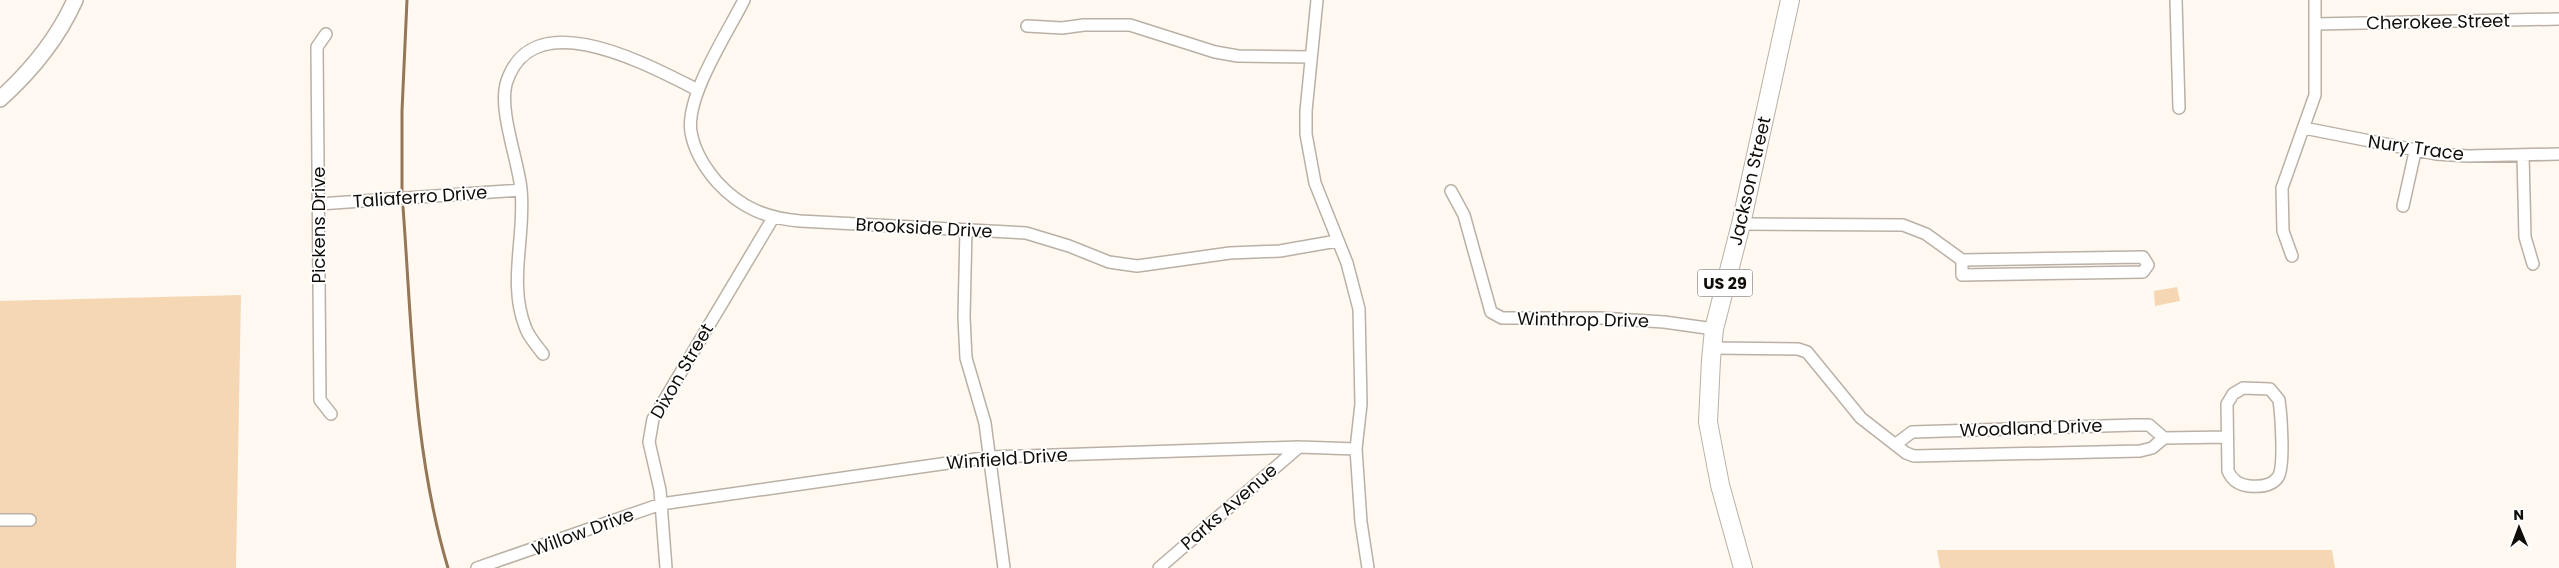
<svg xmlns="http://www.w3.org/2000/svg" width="2559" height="568" viewBox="0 0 2559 568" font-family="Poppins,sans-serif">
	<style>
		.green { fill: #f5d7b3 }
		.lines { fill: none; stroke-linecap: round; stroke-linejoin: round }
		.stream { stroke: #937756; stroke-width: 3 }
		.street-casing { stroke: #bab0a5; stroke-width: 14 }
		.secondary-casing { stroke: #bab0a5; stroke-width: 18 }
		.primary-casing { stroke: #bab0a5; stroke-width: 20 }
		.street { stroke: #fff; stroke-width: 11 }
		.secondary { stroke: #fff; stroke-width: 15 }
		.primary { stroke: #fff; stroke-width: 18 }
		.labels { text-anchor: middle; stroke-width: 4; stroke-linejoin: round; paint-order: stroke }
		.shield { fill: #fff; stroke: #585654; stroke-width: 1 }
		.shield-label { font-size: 16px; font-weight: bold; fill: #110e0a }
		.street-label { font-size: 18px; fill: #110e0a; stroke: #fff }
	</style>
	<rect width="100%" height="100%" fill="#fff9f1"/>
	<!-- green -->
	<path class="green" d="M 2177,287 L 2180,301 L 2155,306 L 2154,291 Z
		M 241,295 L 236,568 L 0,568 L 0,301 Z
		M 1937,550 L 2332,550 L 2335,568 L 1940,568 Z"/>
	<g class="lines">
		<!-- stream -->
		<path class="stream" d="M 402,191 L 402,111 L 407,0
			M 403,207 C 412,327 413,451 448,568"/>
		<defs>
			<path id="street" d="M 744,0 C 728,32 685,97 691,132 C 694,150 705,168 717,182 C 741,208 766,218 800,221 L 1026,233 L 1069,246 L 1109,262 L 1137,266 L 1230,253 L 1280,251 L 1337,241
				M 1317,0 L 1306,111 L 1306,134 L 1315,183 L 1347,263 L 1359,309 L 1361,404 L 1356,449 L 1361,522 L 1368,568
				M 2176,0 L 2179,108
				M 2316,24 L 2559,19
				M 1027,26 L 1062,28 L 1084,25 L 1130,25 L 1215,52 L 1238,56 L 1311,57
				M 326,34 L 317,47 L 320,400 L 331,414
				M 2304,128 L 2436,154 L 2468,156 L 2559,154
				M 2523,155 L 2525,237 L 2533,264
				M 1451,191 L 1464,215 L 1491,312 L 1502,318 L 1600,318 L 1664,322 L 1714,329
				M 319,204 L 521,190
				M 2403,206 L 2415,152
				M 1741,224 L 1903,225 L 1926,234 L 1962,260
				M 966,230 L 964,317 L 966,358 L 985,423 L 1004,568
				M 2292,256 L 2283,231 L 2282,188 L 2315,95 L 2315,0
				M 2143,257 L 2148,265 L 2143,272 L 1962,275 L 1962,260 Z
				M 1712,348 L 1798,349 L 1807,352 L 1861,418 L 1906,453 L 1914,456 L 2140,451 L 2152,448 L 2164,438 L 2227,437
				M 543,354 C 537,346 529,337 526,329 C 507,283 526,236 521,189 C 518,160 499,112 506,84 C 531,0 648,65 698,90
				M 2243,388 L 2270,389 L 2279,400 C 2281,414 2285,467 2278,477 C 2272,486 2259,487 2249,486 C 2239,485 2232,480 2228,471 L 2227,404 L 2233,394 Z
				M 1896,444 L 1912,432 L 2134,425 L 2149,425 L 2164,438
				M 0,520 L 30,520
				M 477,568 L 661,504 L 990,457 L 1299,447 L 1356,449
				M 666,568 L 660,490 L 649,442 L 653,419 L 773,218
				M 1159,568 L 1299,447"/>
			<path id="secondary" d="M 0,99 C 30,72 58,38 75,0"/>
			<path id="primary" d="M 1743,568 L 1720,485 L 1708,422 L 1711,360 L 1714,329 L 1741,224 L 1790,0"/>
		</defs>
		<!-- street casing -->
		<use href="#street" class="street-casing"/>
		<!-- secondary casing -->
		<use href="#secondary" class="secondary-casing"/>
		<!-- primary casing -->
		<use href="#primary" class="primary-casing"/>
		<!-- street -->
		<use href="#street" class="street"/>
		<!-- secondary -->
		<use href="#secondary" class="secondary"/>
		<!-- primary -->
		<use href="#primary" class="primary"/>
	</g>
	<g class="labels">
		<!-- shield labels -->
		<rect class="shield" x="1697.5" y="269.5" width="55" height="27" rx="4"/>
		<g class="shield-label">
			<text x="1725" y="289">US 29</text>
		</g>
		<!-- street labels -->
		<g class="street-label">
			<text transform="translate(2438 22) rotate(-1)" y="6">Cherokee Street</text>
			<text transform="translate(2416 148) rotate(8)" y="6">Nury Trace</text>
			<text transform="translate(1750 181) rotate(-77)" y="6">Jackson Street</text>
			<text transform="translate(420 197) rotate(-4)" y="6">Taliaferro Drive</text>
			<text transform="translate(319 225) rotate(-90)" y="6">Pickens Drive</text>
			<text transform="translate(924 228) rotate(3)" y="6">Brookside Drive</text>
			<text transform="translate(1583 320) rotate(1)" y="6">Winthrop Drive</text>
			<text transform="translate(682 371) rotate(-60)" y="6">Dixon Street</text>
			<text transform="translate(2031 428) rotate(-2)" y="6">Woodland Drive</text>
			<text transform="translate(1007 459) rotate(-4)" y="6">Winfield Drive</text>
			<text transform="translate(1229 507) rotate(-41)" y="6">Parks Avenue</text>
			<text transform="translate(583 532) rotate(-20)" y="6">Willow Drive</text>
		</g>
	</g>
	<!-- north arrow -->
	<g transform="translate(2519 528) rotate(359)" stroke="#ffffff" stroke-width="4" paint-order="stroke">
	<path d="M0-4L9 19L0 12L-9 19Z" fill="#110e0a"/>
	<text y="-8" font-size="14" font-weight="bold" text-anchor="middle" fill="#110e0a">N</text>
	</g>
</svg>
